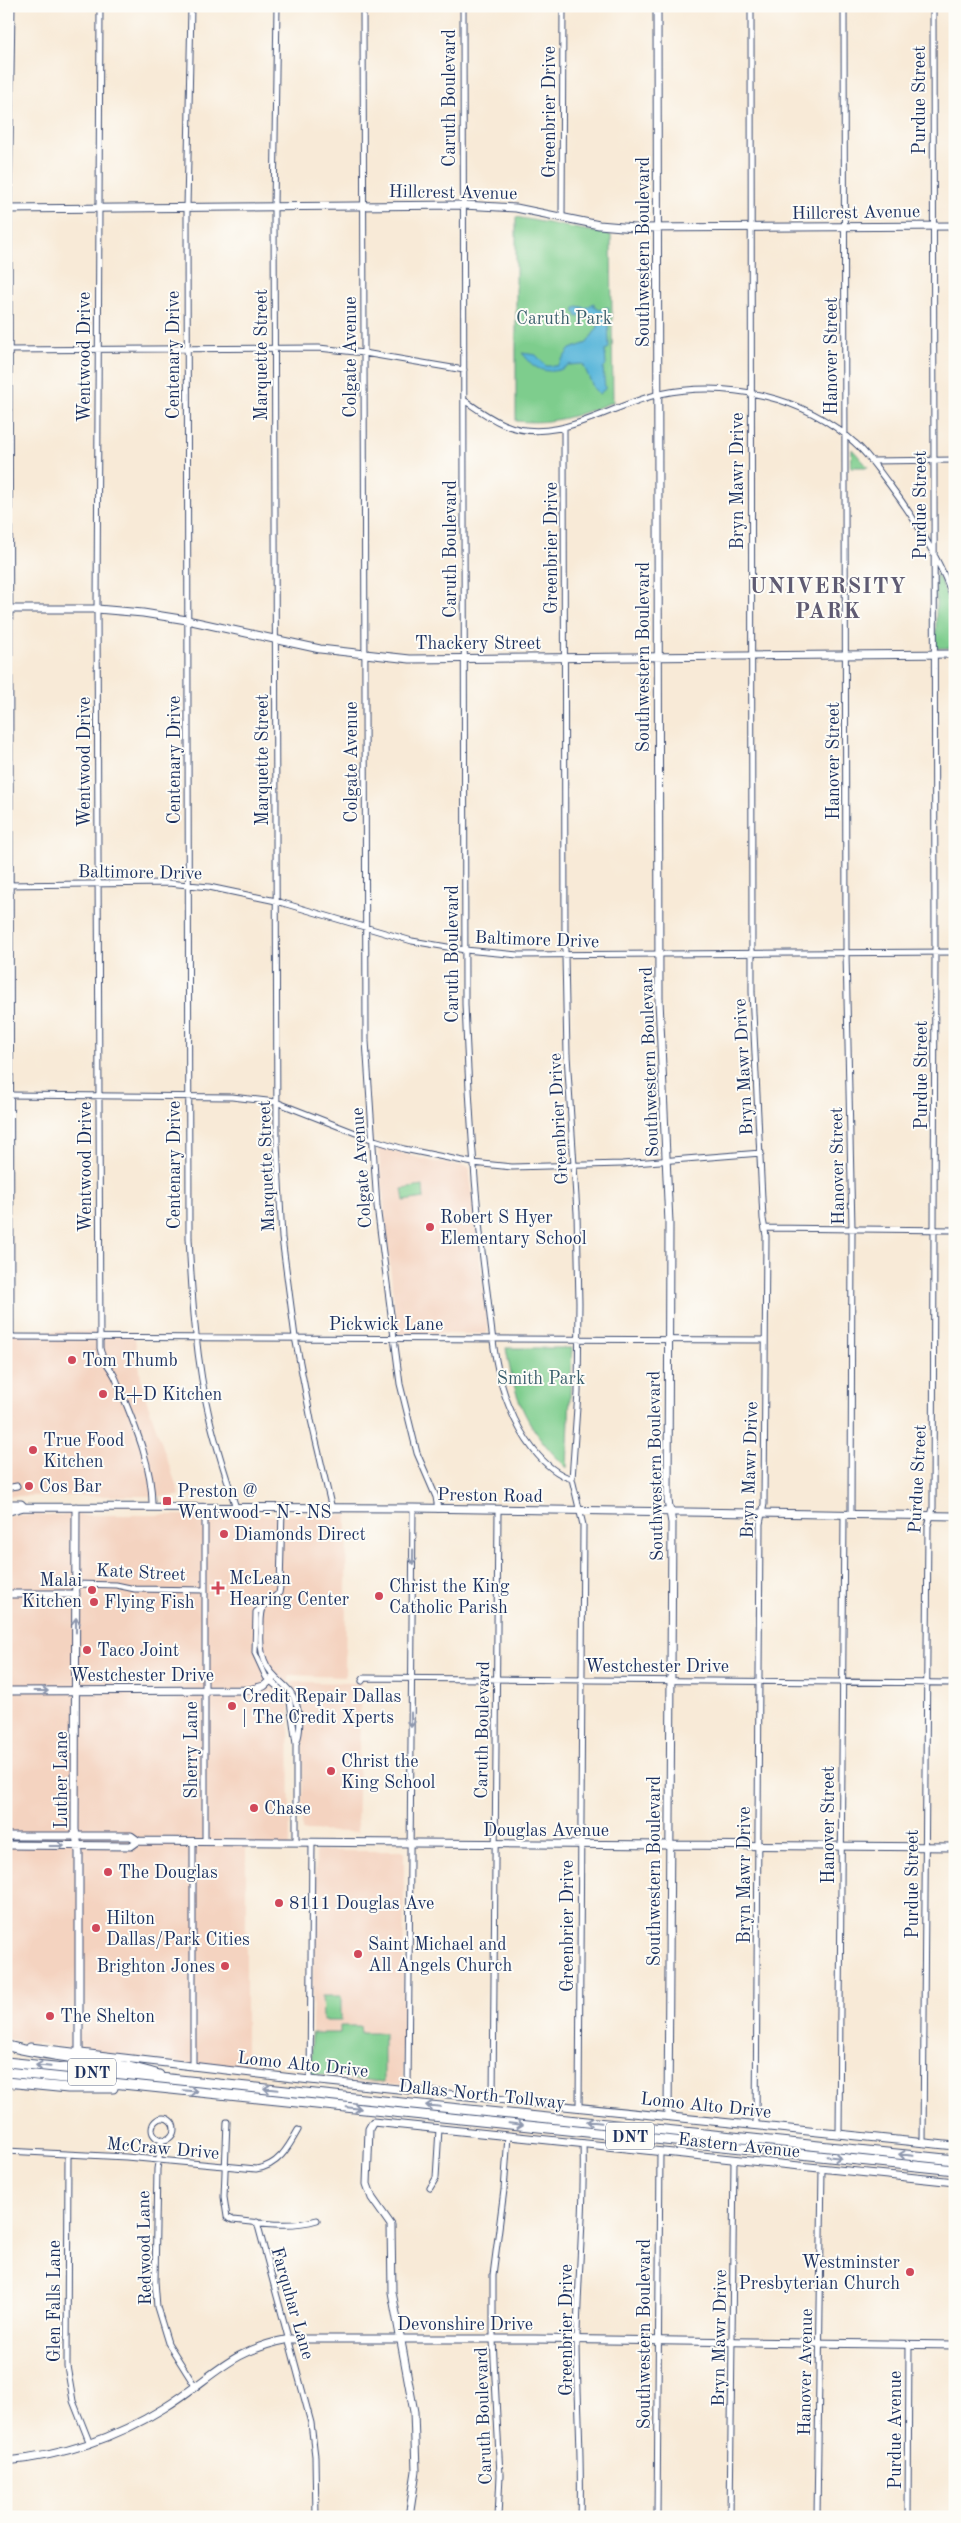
<svg xmlns="http://www.w3.org/2000/svg" width="961" height="2523" viewBox="0 0 961 2523" font-family="'Old Standard TT',serif">
	<style>
		.built { fill: #f4d3c0 }
		.green { fill: #7ecd8d; stroke: #4c7e76 }
		.water { fill: #5cb7da; stroke: #3c739c }
		.lines { fill: none; stroke-linecap: round; stroke-linejoin: round }
		.street-casing { stroke: #3c4b70; stroke-width: 7 }
		.secondary-casing { stroke: #3c4b70; stroke-width: 9 }
		.highway-casing { stroke: #3c4b70; stroke-width: 11 }
		.street { stroke: #fff; stroke-width: 5 }
		.secondary { stroke: #fff; stroke-width: 7 }
		.highway { stroke: #fff; stroke-width: 9 }
		.oneway { stroke: #8d97ae }
		.poi-dot { fill: #d1495b; stroke: #fdfcf7; stroke-width: 2 }
		.labels { text-anchor: middle; stroke-width: 4; stroke-linejoin: round; paint-order: stroke }
		.shield { fill: #fdfcf7; stroke: #5f6c8c; stroke-width: 1 }
		.shield-label { font-size: 16px; font-weight: bold; fill: #1b2f5e }
		.street-label { font-size: 18px; fill: #1b2f5e; stroke: #fdfcf7 }
		.park-label { font-size: 18px; fill: #395e6c; stroke: #fdfcf7 }
		.poi-label { font-size: 18px; fill: #1b2f5e; stroke: #fdfcf7; text-anchor: start }
		.district-label { font-size: 22px; font-weight: bold; letter-spacing: 1px; fill: #5f5b72; stroke: #fdfcf7 }
	</style>
	<rect width="100%" height="100%" fill="#fdfcf7"/>
	<filter id="ink" filterUnits="userSpaceOnUse"><feTurbulence type="fractalNoise" baseFrequency=".02" numOctaves="2"/><feDisplacementMap in="SourceGraphic" scale="10" xChannelSelector="R" yChannelSelector="G"/><feConvolveMatrix kernelMatrix="1 2 1 2 8 2 1 2 1" color-interpolation-filters="sRGB"/></filter>
	<filter id="wash" filterUnits="userSpaceOnUse"><feTurbulence type="fractalNoise" baseFrequency=".0096" numOctaves="4" result="noise"/><feDisplacementMap in="SourceGraphic" scale="20" xChannelSelector="R" yChannelSelector="G"/><feGaussianBlur stdDeviation="1.12" result="paint"/><feColorMatrix in="noise" values="0 0 0 0 0 0 0 0 0 0 0 0 0 0 0 0 0 1.4 0 .05"/><feComposite in="paint" operator="in"/></filter>
	<g filter="url(#wash)">
		<rect width="100%" height="100%" fill="#f8ead7"/>
		<!-- built -->
		<path class="built" d="M 378,1147 L 431,1161 L 469,1167 L 488,1330 L 486,1334 L 397,1334 Z
			M 6,1331 L 134,1332 L 143,1390 L 180,1496 L 6,1496 Z
			M 6,1515 L 347,1515 L 345,1677 L 289,1675 L 290,1848 L 246,1848 L 246,2070 L 135,2058 L 6,2039 Z
			M 291,1682 L 361,1683 L 357,1832 L 302,1831 L 303,1711 Z
			M 316,1851 L 404,1851 L 403,2085 L 311,2077 Z"/>
		<!-- green -->
		<path class="green" d="M 516,217 L 611,235 L 613,402 C 578,415 555,425 516,421 Z
			M 852,449 L 868,467 L 851,467 Z
			M 936,572 C 949,596 955,621 955,648 L 936,648 Z
			M 423,1186 L 424,1198 L 404,1201 L 402,1189 Z
			M 506,1348 L 572,1348 L 567,1468 C 527,1429 515,1402 506,1348 Z
			M 322,1996 L 341,1996 L 341,2020 L 323,2020 Z
			M 340,2026 L 360,2026 L 361,2033 L 384,2033 L 384,2082 L 311,2074 L 312,2033 L 340,2033 Z"/>
		<!-- water -->
		<path class="water" d="M 594,303 L 594,306 L 599,310 L 608,307 L 609,348 L 605,350 L 606,365 L 603,368 L 605,389 L 599,394 L 594,389 L 583,364 L 568,365 C 560,373 542,373 533,365 C 529,362 526,357 522,353 L 536,355 L 546,366 L 557,366 L 570,349 L 587,343 L 598,327 L 598,320 L 585,314 L 577,317 L 574,310 L 577,306 L 586,308 Z"/>
	</g>
	<g filter="url(#ink)">
		<g class="lines">
			<defs>
				<path id="street" d="M 100,6 L 97,609 L 100,1348 C 102,1361 111,1367 116,1379 C 132,1419 153,1464 152,1507
					M 191,6 L 187,208 L 189,1238 C 192,1298 196,1361 210,1420 C 217,1450 227,1479 236,1508
					M 277,6 L 274,206 L 277,1144 L 282,1238 L 295,1337 L 311,1420 L 332,1509
					M 363,6 L 366,1041 L 377,1206 L 400,1384 L 417,1453 L 436,1497 L 438,1509
					M 463,6 L 465,1004 C 469,1100 474,1196 487,1291 C 492,1330 494,1370 509,1406 C 520,1434 542,1470 572,1479
					M 751,6 L 752,992 L 763,1219 L 766,1236 L 764,1504 L 760,1524 L 756,2125
					M 844,6 L 846,953 L 852,1228 L 851,1515
					M 562,217 L 563,6
					M 6,350 L 319,348 L 364,353 L 464,370
					M 464,400 C 477,409 489,418 503,424 C 556,447 609,405 660,394 C 726,380 804,396 855,443 C 868,454 878,470 889,484 C 917,521 939,558 955,602
					M 564,427 L 565,956 L 567,1055 L 577,1213 L 579,1303 L 578,1393 L 572,1479 L 583,1525 L 579,2107
					M 872,461 L 955,460
					M 6,885 L 168,883 L 209,887 L 276,901 L 412,941 L 465,950 L 518,955 L 955,952
					M 6,1095 L 232,1097 L 276,1102 L 371,1139 L 404,1149 L 473,1163 L 512,1167 L 622,1164 L 761,1153
					M 765,1228 L 955,1230
					M 6,1337 L 765,1340
					M 11,1337 L 9,210 L 12,6
					M 6,1488 L 17,1486
					M 282,1509 L 280,1587 L 279,1593 L 256,1612 L 255,1653 L 266,1677 L 282,1691 L 290,1702 L 296,1744
					M 76,1584 L 116,1585 L 135,1589 L 205,1590
					M 264,1605 C 260,1614 261,1623 261,1632 C 260,1644 261,1655 267,1666 C 272,1675 278,1679 285,1686 C 300,1699 303,1727 296,1744 L 296,1842
					M 362,1681 L 364,1678 L 955,1683
					M 205,1841 L 205,1508
					M 193,2067 L 193,1841
					M 310,2080 L 312,1842
					M 408,2090 L 413,1508
					M 493,2098 L 498,1511
					M152 2129a11 11 0 1 1 22 0a11 11 0 1 1-22 0Z
					M 227,2122 L 224,2197 L 227,2217 L 233,2220 C 261,2223 291,2228 317,2220
					M 839,2134 L 844,1515
					M 162,2139 L 157,2169 L 155,2281 L 157,2307 L 168,2343 L 195,2386
					M 923,2143 L 928,1526 L 933,1508 L 935,952 L 933,6
					M 6,2151 L 126,2157 L 256,2169 C 278,2166 288,2148 298,2130
					M 68,2155 L 67,2366 L 73,2401 L 90,2444
					M 430,2188 L 436,2178 L 439,2129
					M 257,2222 L 311,2423 L 315,2456 L 316,2517
					M 498,2517 L 500,2475 L 493,2340 L 493,2275 L 504,2190 L 508,2136
					M 580,2517 C 582,2457 577,2397 577,2337 C 578,2272 585,2208 583,2143
					M 657,2517 L 660,2152
					M 730,2517 L 734,2160
					M 817,2517 L 822,2168
					M 908,2517 L 909,2344"/>
				<path id="secondary" d="M 657,6 L 659,1000 L 669,1223 L 668,1501 L 672,1523 L 668,2116
					M 6,209 L 463,205 L 516,208 L 599,225 L 634,228 L 955,226
					M 6,609 L 97,609 L 143,613 L 187,620 L 320,649 L 410,659 L 955,654
					M 6,1504 L 21,1504 L 24,1507 L 413,1508 L 955,1516
					M 76,1507 L 75,1830 L 79,1852 L 79,2052
					M 6,1512 L 24,1507
					M 6,1594 L 76,1594
					M 6,1691 L 249,1690 L 264,1686 L 274,1677
					M 6,1836 L 131,1836 L 138,1841 L 955,1847
					M 6,1845 L 131,1846 L 138,1841
					M 30,2047 L 310,2080 L 955,2146
					M 6,2461 C 63,2456 116,2438 164,2408 C 213,2378 229,2350 290,2339 L 535,2339 L 955,2345
					M 409,2517 L 416,2471 L 414,2412 L 392,2292 L 391,2225 L 372,2198 L 367,2184 L 369,2129 L 373,2122 L 955,2182"/>
				<path id="highway" d="M 8,2046 C 57,2059 110,2059 159,2075
					M 6,2062 L 955,2160
					M 6,2072 L 955,2170
					M 6,2082 L 68,2088 L 113,2088"/>
			</defs>
			<!-- street casing -->
			<use href="#street" class="street-casing"/>
			<!-- secondary casing -->
			<use href="#secondary" class="secondary-casing"/>
			<!-- highway casing -->
			<use href="#highway" class="highway-casing"/>
			<!-- street -->
			<use href="#street" class="street"/>
			<!-- secondary -->
			<use href="#secondary" class="secondary"/>
			<!-- highway -->
			<use href="#highway" class="highway"/>
		</g>
		<!-- one-way arrows -->
		<defs><path id="oneway-shaft" d="M-6 0H5M1.5-3L5.5 0L1.5 3" fill="none" stroke-width="1.6" stroke-linecap="round" stroke-linejoin="round" transform="scale(1.25)"/></defs>
		<g class="oneway">
			<use href="#oneway-shaft" transform="translate(413 1557) rotate(91)"/>
			<use href="#oneway-shaft" transform="translate(76 1625) rotate(-90)"/>
			<use href="#oneway-shaft" transform="translate(41 1691)"/>
			<use href="#oneway-shaft" transform="translate(411 1720) rotate(90)"/>
			<use href="#oneway-shaft" transform="translate(57 1846)"/>
			<use href="#oneway-shaft" transform="translate(43 2066) rotate(-174)"/>
			<use href="#oneway-shaft" transform="translate(271 2089) rotate(-174)"/>
			<use href="#oneway-shaft" transform="translate(190 2091) rotate(5)"/>
			<use href="#oneway-shaft" transform="translate(433 2106) rotate(-174)"/>
			<use href="#oneway-shaft" transform="translate(354 2108) rotate(6)"/>
			<use href="#oneway-shaft" transform="translate(594 2122) rotate(-174)"/>
			<use href="#oneway-shaft" transform="translate(516 2124) rotate(6)"/>
			<use href="#oneway-shaft" transform="translate(906 2155) rotate(-174)"/>
			<use href="#oneway-shaft" transform="translate(834 2157) rotate(6)"/>
		</g>
	</g>
	<!-- markers -->
	<g class="poi-dot">
		<circle cx="430" cy="1227" r="5"/>
		<circle cx="72" cy="1360" r="5"/>
		<circle cx="103" cy="1394" r="5"/>
		<circle cx="33" cy="1450" r="5"/>
		<circle cx="29" cy="1486" r="5"/>
		<rect x="162" y="1496" width="10" height="10" rx="2.5"/>
		<circle cx="224" cy="1534" r="5"/>
		<path d="M215.5 1580.5h5v5h5v5h-5v5h-5v-5h-5v-5h5z"/>
		<circle cx="92" cy="1590" r="5"/>
		<circle cx="379" cy="1596" r="5"/>
		<circle cx="94" cy="1602" r="5"/>
		<circle cx="87" cy="1650" r="5"/>
		<circle cx="232" cy="1706" r="5"/>
		<circle cx="331" cy="1771" r="5"/>
		<circle cx="254" cy="1808" r="5"/>
		<circle cx="108" cy="1872" r="5"/>
		<circle cx="279" cy="1903" r="5"/>
		<circle cx="96" cy="1928" r="5"/>
		<circle cx="358" cy="1954" r="5"/>
		<circle cx="225" cy="1966" r="5"/>
		<circle cx="50" cy="2016" r="5"/>
		<circle cx="910" cy="2272" r="5"/>
	</g>
	<g class="labels">
		<!-- shield labels -->
		<g class="shield">
			<rect x="68" y="2058.5" width="48" height="27" rx="4"/>
			<rect x="606" y="2122.5" width="48" height="27" rx="4"/>
		</g>
		<g class="shield-label">
			<text x="92" y="2078">DNT</text>
			<text x="630" y="2142">DNT</text>
		</g>
		<!-- street labels -->
		<g class="street-label">
			<text transform="translate(449 98) rotate(-90)" y="6">Caruth Boulevard</text>
			<text transform="translate(919 100) rotate(-90)" y="6">Purdue Street</text>
			<text transform="translate(549 112) rotate(-90)" y="6">Greenbrier Drive</text>
			<text transform="translate(453 192) rotate(1)" y="6">Hillcrest Avenue</text>
			<text transform="translate(856 212) rotate(-1)" y="6">Hillcrest Avenue</text>
			<text transform="translate(643 252) rotate(-90)" y="6">Southwestern Boulevard</text>
			<text transform="translate(173 355) rotate(-90)" y="6">Centenary Drive</text>
			<text transform="translate(261 355) rotate(-90)" y="6">Marquette Street</text>
			<text transform="translate(831 356) rotate(-90)" y="6">Hanover Street</text>
			<text transform="translate(84 357) rotate(-90)" y="6">Wentwood Drive</text>
			<text transform="translate(350 357) rotate(-90)" y="6">Colgate Avenue</text>
			<text transform="translate(737 481) rotate(-90)" y="6">Bryn Mawr Drive</text>
			<text transform="translate(920 505) rotate(-90)" y="6">Purdue Street</text>
			<text transform="translate(551 548) rotate(-90)" y="6">Greenbrier Drive</text>
			<text transform="translate(450 549) rotate(-90)" y="6">Caruth Boulevard</text>
			<text x="478" y="649">Thackery Street</text>
			<text transform="translate(643 657) rotate(-90)" y="6">Southwestern Boulevard</text>
			<text transform="translate(174 760) rotate(-90)" y="6">Centenary Drive</text>
			<text transform="translate(262 760) rotate(-90)" y="6">Marquette Street</text>
			<text transform="translate(833 761) rotate(-90)" y="6">Hanover Street</text>
			<text transform="translate(84 762) rotate(-90)" y="6">Wentwood Drive</text>
			<text transform="translate(351 762) rotate(-90)" y="6">Colgate Avenue</text>
			<text transform="translate(140 872) rotate(1)" y="6">Baltimore Drive</text>
			<text transform="translate(537 939) rotate(2)" y="6">Baltimore Drive</text>
			<text transform="translate(452 954) rotate(-90)" y="6">Caruth Boulevard</text>
			<text transform="translate(649 1062) rotate(-92)" y="6">Southwestern Boulevard</text>
			<text transform="translate(743 1067) rotate(-93)" y="6">Bryn Mawr Drive</text>
			<text transform="translate(921 1075) rotate(-90)" y="6">Purdue Street</text>
			<text transform="translate(558 1119) rotate(-93)" y="6">Greenbrier Drive</text>
			<text transform="translate(174 1165) rotate(-90)" y="6">Centenary Drive</text>
			<text transform="translate(266 1166) rotate(-92)" y="6">Marquette Street</text>
			<text transform="translate(837 1166) rotate(-91)" y="6">Hanover Street</text>
			<text transform="translate(85 1167) rotate(-90)" y="6">Wentwood Drive</text>
			<text transform="translate(361 1168) rotate(-94)" y="6">Colgate Avenue</text>
			<text x="386" y="1330">Pickwick Lane</text>
			<text transform="translate(655 1466) rotate(-91)" y="6">Southwestern Boulevard</text>
			<text transform="translate(749 1470) rotate(-88)" y="6">Bryn Mawr Drive</text>
			<text transform="translate(917 1479) rotate(-87)" y="6">Purdue Street</text>
			<text transform="translate(490 1495) rotate(1)" y="6">Preston Road</text>
			<text transform="translate(141 1572) rotate(3)" y="6">Kate Street</text>
			<text x="657" y="1672">Westchester Drive</text>
			<text x="142" y="1681">Westchester Drive</text>
			<text transform="translate(482 1730) rotate(-89)" y="6">Caruth Boulevard</text>
			<text transform="translate(191 1750) rotate(-90)" y="6">Sherry Lane</text>
			<text transform="translate(61 1780) rotate(-90)" y="6">Luther Lane</text>
			<text transform="translate(828 1825) rotate(-90)" y="6">Hanover Street</text>
			<text x="546" y="1836">Douglas Avenue</text>
			<text transform="translate(654 1871) rotate(-90)" y="6">Southwestern Boulevard</text>
			<text transform="translate(744 1875) rotate(-90)" y="6">Bryn Mawr Drive</text>
			<text transform="translate(912 1884) rotate(-90)" y="6">Purdue Street</text>
			<text transform="translate(567 1926) rotate(-90)" y="6">Greenbrier Drive</text>
			<text transform="translate(303 2064) rotate(6)" y="6">Lomo Alto Drive</text>
			<text transform="translate(482 2094) rotate(6)" y="6">Dallas North Tollway</text>
			<text transform="translate(706 2105) rotate(6)" y="6">Lomo Alto Drive</text>
			<text transform="translate(739 2145) rotate(6)" y="6">Eastern Avenue</text>
			<text transform="translate(163 2148) rotate(5)" y="6">McCraw Drive</text>
			<text transform="translate(144 2248) rotate(-91)" y="6">Redwood Lane</text>
			<text transform="translate(54 2301) rotate(-90)" y="6">Glen Falls Lane</text>
			<text transform="translate(293 2303) rotate(74)" y="6">Farquhar Lane</text>
			<text x="465" y="2330">Devonshire Drive</text>
			<text transform="translate(566 2330) rotate(-90)" y="6">Greenbrier Drive</text>
			<text transform="translate(644 2334) rotate(-90)" y="6">Southwestern Boulevard</text>
			<text transform="translate(719 2338) rotate(-89)" y="6">Bryn Mawr Drive</text>
			<text transform="translate(805 2372) rotate(-89)" y="6">Hanover Avenue</text>
			<text transform="translate(483 2416) rotate(-92)" y="6">Caruth Boulevard</text>
			<text transform="translate(895 2430) rotate(-90)" y="6">Purdue Avenue</text>
		</g>
		<!-- park labels -->
		<g class="park-label">
			<text x="564" y="324">Caruth Park</text>
			<text x="541" y="1384">Smith Park</text>
		</g>
		<!-- poi labels -->
		<g class="poi-label">
			<text x="440" y="1223">Robert S Hyer<tspan x="440" dy="21">Elementary School</tspan></text>
			<text x="82" y="1366">Tom Thumb</text>
			<text x="113" y="1400">R+D Kitchen</text>
			<text x="43" y="1446">True Food<tspan x="43" dy="21">Kitchen</tspan></text>
			<text x="39" y="1492">Cos Bar</text>
			<text x="177" y="1497">Preston @<tspan x="177" dy="21">Wentwood - N - NS</tspan></text>
			<text x="234" y="1540">Diamonds Direct</text>
			<text x="229" y="1584">McLean<tspan x="229" dy="21">Hearing Center</tspan></text>
			<text x="82" y="1586" text-anchor="end">Malai<tspan x="82" dy="21">Kitchen</tspan></text>
			<text x="389" y="1592">Christ the King<tspan x="389" dy="21">Catholic Parish</tspan></text>
			<text x="104" y="1608">Flying Fish</text>
			<text x="97" y="1656">Taco Joint</text>
			<text x="242" y="1702">Credit Repair Dallas<tspan x="242" dy="21">| The Credit Xperts</tspan></text>
			<text x="341" y="1767">Christ the<tspan x="341" dy="21">King School</tspan></text>
			<text x="264" y="1814">Chase</text>
			<text x="118" y="1878">The Douglas</text>
			<text x="289" y="1909">8111 Douglas Ave</text>
			<text x="106" y="1924">Hilton<tspan x="106" dy="21">Dallas/Park Cities</tspan></text>
			<text x="368" y="1950">Saint Michael and<tspan x="368" dy="21">All Angels Church</tspan></text>
			<text x="215" y="1972" text-anchor="end">Brighton Jones</text>
			<text x="60" y="2022">The Shelton</text>
			<text x="900" y="2268" text-anchor="end">Westminster<tspan x="900" dy="21">Presbyterian Church</tspan></text>
		</g>
		<!-- district labels -->
		<g class="district-label">
			<text x="828" y="593">UNIVERSITY<tspan x="828" dy="25">PARK</tspan></text>
		</g>
	</g>
	<!-- margin -->
	<rect width="961" height="2523" fill="none" stroke="#fdfcf7" stroke-width="25"/>
</svg>
